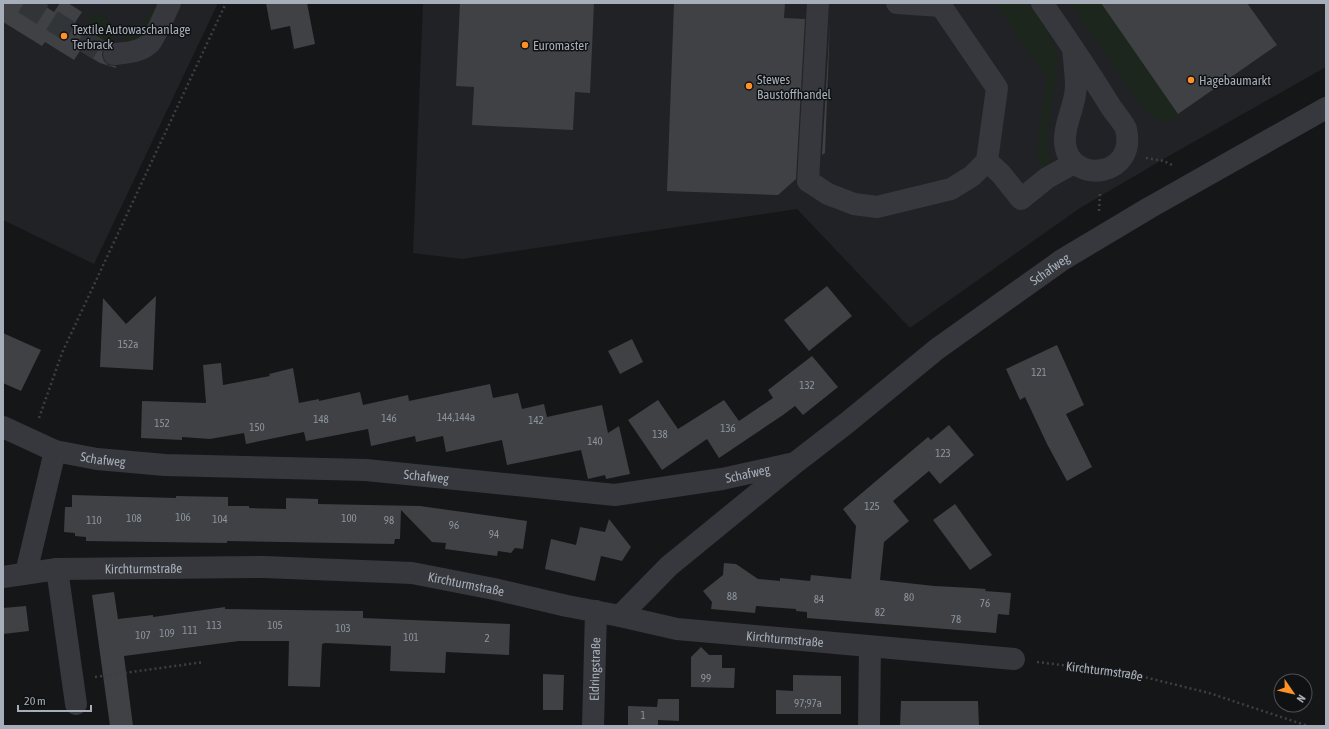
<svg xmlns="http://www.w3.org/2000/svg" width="1329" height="729" viewBox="0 0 1329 729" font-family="'Asap Condensed',sans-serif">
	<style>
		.built { fill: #212225 }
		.green { fill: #1d261d }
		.building { fill: #3f4145 }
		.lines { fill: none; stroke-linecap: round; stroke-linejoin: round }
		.minor-tunnel { stroke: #323538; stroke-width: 22; stroke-dasharray: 22 11; stroke-linecap: butt }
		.path { stroke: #3c4044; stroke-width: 2.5; stroke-dasharray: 2 3; stroke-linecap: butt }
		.minor { stroke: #36383d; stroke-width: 22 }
		.poi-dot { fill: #ff9226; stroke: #101113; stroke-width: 1.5 }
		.labels { text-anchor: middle; stroke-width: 3; stroke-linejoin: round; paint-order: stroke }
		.number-label { font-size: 11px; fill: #8c949c }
		.poi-label { font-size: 13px; fill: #a6afb9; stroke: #101113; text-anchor: start }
		.street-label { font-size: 13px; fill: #a6afb9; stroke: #101113 }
	</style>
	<rect width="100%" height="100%" fill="#151618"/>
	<!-- built -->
	<path class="built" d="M 3,3 L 218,3 L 94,264 L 3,220 Z
		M 423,3 L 1326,3 L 1326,67 L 1174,153 L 1080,208 L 910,328 L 797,209 L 462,259 L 413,253 Z"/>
	<!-- green -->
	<path class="green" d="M 156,3 L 163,3 L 148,35 L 127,43 L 123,38 L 123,29 L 135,36 Z
		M 995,3 L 1028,3 L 1047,30 L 1055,48 L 1059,63 L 1050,111 L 1047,133 L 1047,151 L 1052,164 L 1041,170 L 1037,148 L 1047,78 Z
		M 1070,3 L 1101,3 L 1178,114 L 1172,120 L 1163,122 L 1147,113 Z
		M 95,11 L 110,21 L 113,46 L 109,46 L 84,31 Z"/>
	<!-- building -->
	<path class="building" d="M 3,3 L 40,3 L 54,12 L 60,3 L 68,3 L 82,12 L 74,24 L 106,45 L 103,49 L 102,55 L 104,61 L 108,65 L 116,66 L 116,68 L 100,63 L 80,51 L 74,60 L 45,42 L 42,46 L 3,22 Z
		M 266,3 L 307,3 L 315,44 L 294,49 L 290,26 L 271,30 Z
		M 460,3 L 594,3 L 590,93 L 575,92 L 573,130 L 472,125 L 474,87 L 456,86 Z
		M 674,3 L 785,3 L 784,18 L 805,19 L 796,179 L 778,195 L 667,191 Z
		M 1101,3 L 1247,3 L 1277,45 L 1178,114 Z
		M 830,20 L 825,153 L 822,155 Z
		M 827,286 L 852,316 L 809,351 L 784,320 Z
		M 156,296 L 153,370 L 100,367 L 103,298 L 126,324 Z
		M 3,333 L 41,350 L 21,391 L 3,383 Z
		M 632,339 L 643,362 L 620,374 L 608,351 Z
		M 1057,345 L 1084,405 L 1066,414 L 1092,467 L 1067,481 L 1047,444 L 1025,397 L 1020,400 L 1006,369 Z
		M 812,356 L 838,387 L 803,415 L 795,406 L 783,415 L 719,458 L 707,439 L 662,470 L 628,420 L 658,400 L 678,429 L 724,400 L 739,421 L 773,398 L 768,390 Z
		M 221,363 L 223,385 L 270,376 L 269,374 L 293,368 L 299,403 L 319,399 L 319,401 L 360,392 L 363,405 L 408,395 L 409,401 L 490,384 L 493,398 L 518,393 L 522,409 L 544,404 L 547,417 L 602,405 L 608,433 L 619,426 L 630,474 L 606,479 L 605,475 L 588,479 L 581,450 L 507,465 L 502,440 L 446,452 L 443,436 L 416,442 L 415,436 L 371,446 L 368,429 L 306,441 L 304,432 L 246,444 L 244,433 L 210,439 L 182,437 L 182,440 L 141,438 L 142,401 L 206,403 L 203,365 Z
		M 949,425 L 974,455 L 940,484 L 929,471 L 893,501 L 909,521 L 884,542 L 880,580 L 934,586 L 973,588 L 986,589 L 985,591 L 1011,593 L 1009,615 L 998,614 L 996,633 L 807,618 L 807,612 L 796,611 L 796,609 L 756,606 L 755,613 L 711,609 L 712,602 L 703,591 L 723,575 L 724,563 L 736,564 L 758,579 L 780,581 L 780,578 L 810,581 L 811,575 L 851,579 L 856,526 L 843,509 L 928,437 L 931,440 Z
		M 72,495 L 176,498 L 176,496 L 228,497 L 228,506 L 249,506 L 249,508 L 286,509 L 286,498 L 318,499 L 318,504 L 420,506 L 527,521 L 523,549 L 515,548 L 511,553 L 498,551 L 497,556 L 445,549 L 446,543 L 432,542 L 401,510 L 400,539 L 395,539 L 394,544 L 227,541 L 227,543 L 86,541 L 86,537 L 75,536 L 75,533 L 64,532 L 65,507 L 72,507 Z
		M 955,504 L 992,555 L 970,570 L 933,520 Z
		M 609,519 L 631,547 L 622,561 L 601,556 L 595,581 L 545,569 L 551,539 L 576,545 L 580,527 L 605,532 Z
		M 114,592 L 118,619 L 153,615 L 153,617 L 225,607 L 225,609 L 363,611 L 363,618 L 510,624 L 509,655 L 446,652 L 445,673 L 390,671 L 391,646 L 325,643 L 322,644 L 320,687 L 288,686 L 289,641 L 239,641 L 124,656 L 133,726 L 110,726 L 92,595 Z
		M 26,606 L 29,631 L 3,634 L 3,608 Z
		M 701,647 L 709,655 L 722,655 L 722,668 L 735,668 L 734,688 L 691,687 L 691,657 Z
		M 543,674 L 564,675 L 563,710 L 543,710 Z
		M 793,675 L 841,676 L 841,714 L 776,714 L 776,690 L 793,691 Z
		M 658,699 L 679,699 L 679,721 L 658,720 L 658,726 L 628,726 L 628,706 L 657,707 Z
		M 901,701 L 978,701 L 979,726 L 900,726 Z"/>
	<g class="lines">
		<!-- minor-tunnel -->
		<path class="minor-tunnel" d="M 24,3 L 99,50 L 114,54"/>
		<!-- path -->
		<g class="path">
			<path d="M 1146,158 L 1164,161 L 1174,166"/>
			<path d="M 1099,211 L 1100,194"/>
			<path d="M 39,418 L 62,353 L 226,3"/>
			<path id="s1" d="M 1037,662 L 1128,673 L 1209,693 L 1308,726"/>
			<path d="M 95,677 L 204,662"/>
		</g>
		<!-- minor -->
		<g class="minor">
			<path d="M 818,3 L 808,181 L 828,194 L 854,204 L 877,207 L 951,189 L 972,176 L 987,161"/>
			<path d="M 897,3 L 941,6"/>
			<path d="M 939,3 L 997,88 L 987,161 L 1001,174 L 1021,199 L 1047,178 L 1074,163"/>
			<path d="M 1042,3 C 1065,36 1088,70 1109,104 C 1113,111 1124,123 1126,129 C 1137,176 1075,184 1066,149 C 1061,129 1075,108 1076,87 C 1076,74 1074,61 1073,48"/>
			<path d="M 114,54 C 126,53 141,52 150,43 C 155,38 166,11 170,3"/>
			<path id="s2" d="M 3,427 L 55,451 L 97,459 L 165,465 L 366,470 L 615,495 L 722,479 L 790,464"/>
			<path d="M 57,569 L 76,704"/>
			<path d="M 26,573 L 55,451"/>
			<path id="s3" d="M 3,577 L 57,569 L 264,567 L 412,573 L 494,589 L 567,606 L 620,616 L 677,629 L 1014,659"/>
			<path id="s4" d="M 620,616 L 669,566 L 795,463 L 848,422 L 937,349 L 1062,260 L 1149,208 L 1326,108"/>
			<path id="s5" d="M 593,726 L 596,611"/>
			<path d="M 869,726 L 870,647"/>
		</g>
	</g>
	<!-- markers -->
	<g class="poi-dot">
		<circle cx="64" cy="36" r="4"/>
		<circle cx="525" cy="45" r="4"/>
		<circle cx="1191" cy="80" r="4"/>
		<circle cx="749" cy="86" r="4"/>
	</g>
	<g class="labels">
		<!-- number labels -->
		<g class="number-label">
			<text x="128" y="348">152a</text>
			<text x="1039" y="376">121</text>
			<text x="807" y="389">132</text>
			<text x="456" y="421">144,144a</text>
			<text x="389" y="422">146</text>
			<text x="321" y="423">148</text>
			<text x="536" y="424">142</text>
			<text x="162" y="427">152</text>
			<text x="257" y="431">150</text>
			<text x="728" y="432">136</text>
			<text x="660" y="438">138</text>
			<text x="595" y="445">140</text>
			<text x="943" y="457">123</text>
			<text x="872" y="510">125</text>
			<text x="183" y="521">106</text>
			<text x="134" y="522">108</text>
			<text x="349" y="522">100</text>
			<text x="220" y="523">104</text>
			<text x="94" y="524">110</text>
			<text x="389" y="524">98</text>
			<text x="454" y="529">96</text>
			<text x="494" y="538">94</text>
			<text x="732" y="600">88</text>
			<text x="909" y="601">80</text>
			<text x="819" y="603">84</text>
			<text x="985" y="607">76</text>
			<text x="880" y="616">82</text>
			<text x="956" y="623">78</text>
			<text x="214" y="629">113</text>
			<text x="275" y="629">105</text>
			<text x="343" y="632">103</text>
			<text x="190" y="634">111</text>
			<text x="167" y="637">109</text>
			<text x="143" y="639">107</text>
			<text x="411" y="641">101</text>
			<text x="487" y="642">2</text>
			<text x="706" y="682">99</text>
			<text x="808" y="707">97;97a</text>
			<text x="643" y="719">1</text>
		</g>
		<!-- poi labels -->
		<g class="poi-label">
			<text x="72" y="34">Textile Autowaschanlage<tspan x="72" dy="15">Terbrack</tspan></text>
			<text x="533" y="50">Euromaster</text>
			<text x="757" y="84">Stewes<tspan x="757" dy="15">Baustoffhandel</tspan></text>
			<text x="1199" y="85">Hagebaumarkt</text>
		</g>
		<!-- street labels -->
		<g class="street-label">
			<text dy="5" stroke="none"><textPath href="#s4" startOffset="553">Schafweg</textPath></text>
			<text dy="5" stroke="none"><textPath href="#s2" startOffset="106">Schafweg</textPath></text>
			<text dy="5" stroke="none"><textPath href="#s2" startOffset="754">Schafweg</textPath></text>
			<text dy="5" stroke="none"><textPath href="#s2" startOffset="430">Schafweg</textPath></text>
			<text dy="5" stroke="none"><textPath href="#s3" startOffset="141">Kirchturmstraße</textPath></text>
			<text dy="5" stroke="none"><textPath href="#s3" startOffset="465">Kirchturmstraße</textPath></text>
			<text dy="5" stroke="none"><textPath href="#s3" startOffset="789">Kirchturmstraße</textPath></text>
			<text dy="5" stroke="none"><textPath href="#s5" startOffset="57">Eldringstraße</textPath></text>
			<text dy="5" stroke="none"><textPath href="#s1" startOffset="68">Kirchturmstraße</textPath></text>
		</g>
	</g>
	<!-- border -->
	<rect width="1329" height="729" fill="none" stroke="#a6afb9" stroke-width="8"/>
	<!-- north arrow -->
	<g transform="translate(1293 693) rotate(124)"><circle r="19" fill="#101113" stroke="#4c5055"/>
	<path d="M0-3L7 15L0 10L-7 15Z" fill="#ff9226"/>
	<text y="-6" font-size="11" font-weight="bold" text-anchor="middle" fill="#a6afb9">N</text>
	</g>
	<!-- scale -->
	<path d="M18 705v6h73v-6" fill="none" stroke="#a6afb9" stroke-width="2"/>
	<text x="24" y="705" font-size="12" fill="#a6afb9" stroke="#101113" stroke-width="3" paint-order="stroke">20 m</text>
</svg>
